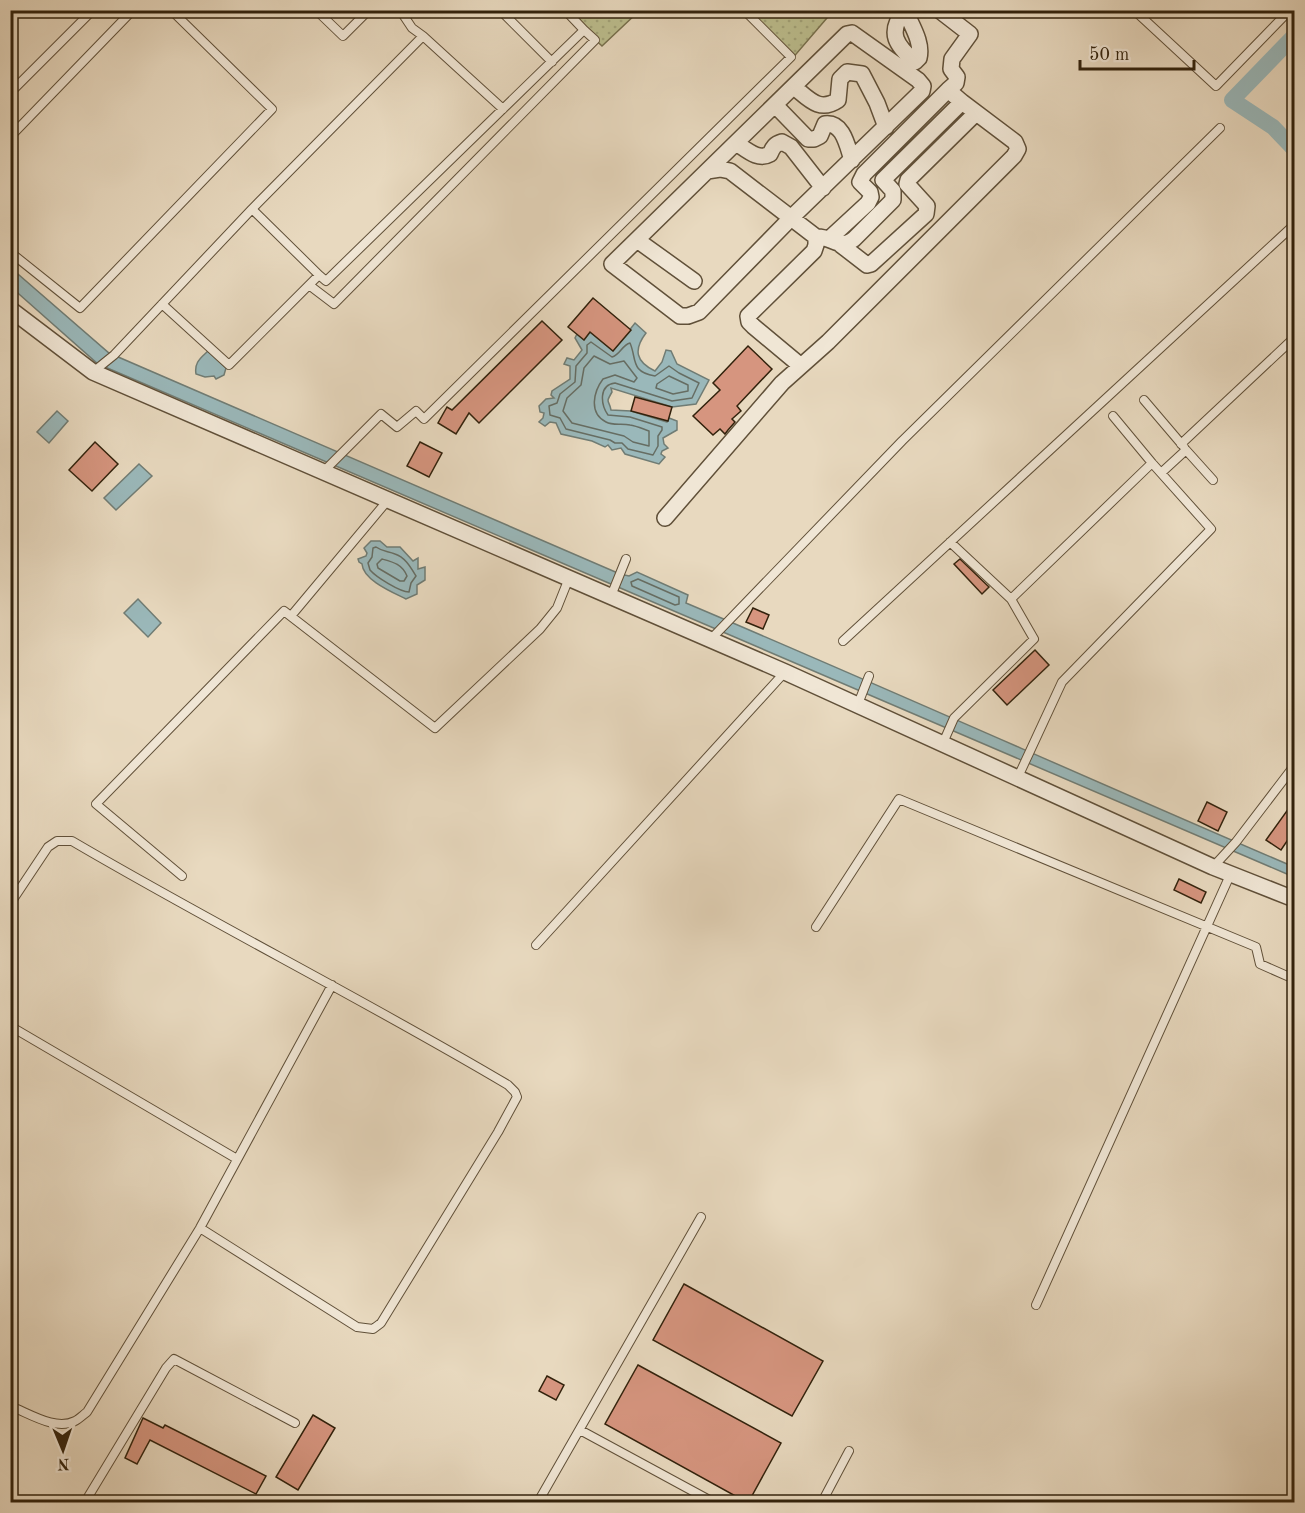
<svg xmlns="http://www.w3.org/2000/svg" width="1305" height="1513" viewBox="0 0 1305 1513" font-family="'Old Standard TT',serif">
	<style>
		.grass { fill: url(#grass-dots); stroke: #77704d; stroke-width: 1.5 }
		.water { fill: #9ab8ba; stroke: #707c74; stroke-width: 1.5 }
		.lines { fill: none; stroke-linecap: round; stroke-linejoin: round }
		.shore { stroke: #666d63; stroke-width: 1.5 }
		.canal { stroke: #9ab8ba; stroke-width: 16 }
		.building { fill: #d6957f; stroke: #32220c; stroke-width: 1.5 }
		.service-casing { stroke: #605039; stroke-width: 10 }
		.minor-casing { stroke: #605039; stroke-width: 18 }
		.service { stroke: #f0e6d5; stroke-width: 8 }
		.minor { stroke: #f0e6d5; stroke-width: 15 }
	</style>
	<defs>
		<pattern id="grass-dots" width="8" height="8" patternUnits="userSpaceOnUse" patternTransform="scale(1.5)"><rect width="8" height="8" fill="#bcbe8e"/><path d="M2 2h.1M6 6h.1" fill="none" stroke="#a2a379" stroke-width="1.8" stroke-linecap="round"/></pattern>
	</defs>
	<rect width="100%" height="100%" fill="#e8d9bf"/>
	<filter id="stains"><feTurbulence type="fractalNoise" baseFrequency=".00333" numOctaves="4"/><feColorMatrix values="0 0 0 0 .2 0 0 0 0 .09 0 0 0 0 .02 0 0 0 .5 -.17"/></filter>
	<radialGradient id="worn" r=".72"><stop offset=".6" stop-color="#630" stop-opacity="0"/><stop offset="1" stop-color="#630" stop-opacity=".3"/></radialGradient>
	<!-- grass -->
	<path class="grass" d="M 565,11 L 639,11 L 602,46 Z
		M 744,11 L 833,11 L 791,60 Z"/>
	<!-- water -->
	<path class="water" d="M 11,268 L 109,353 L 620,574 L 629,576 L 637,572 L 688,595 L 686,603 C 889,689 1091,780 1294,867 L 1294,877 L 98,364 L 11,287 Z
		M 635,323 L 646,333 C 633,350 636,362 655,371 L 662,362 L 666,350 L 671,351 L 677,364 L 709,380 L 696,404 L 672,407 L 611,388 L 612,392 C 605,404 609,399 611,410 L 631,411 L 667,422 L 669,418 L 677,421 L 677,430 L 663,438 L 664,444 L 668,448 L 662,451 L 661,454 L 665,457 L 659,464 L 625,454 L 621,448 L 612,450 L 608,445 L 605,447 L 592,441 L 561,434 L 556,423 L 550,422 L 545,426 L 539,422 L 543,418 L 544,413 L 540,412 L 539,406 L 546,399 L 554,398 L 551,395 L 552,391 L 570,379 L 570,366 L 564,364 L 567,358 L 574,360 L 582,350 L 575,338 L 577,334 L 584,340 L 590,332 L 613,351 Z
		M 208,351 L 226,368 L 224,375 L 216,379 L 214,376 L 205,377 L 196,374 C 194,362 201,358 208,351 Z
		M 57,411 L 68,421 L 49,443 L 37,432 Z
		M 139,464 L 152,476 L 116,510 L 104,498 Z
		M 371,541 L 380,541 L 387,547 L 400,547 L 413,561 L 418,558 L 418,569 L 425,567 L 425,580 L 417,585 L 417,594 L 406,599 C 392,592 363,580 362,564 L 359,562 L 358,559 L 366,556 L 367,553 L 364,548 Z
		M 138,599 L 161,623 L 148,637 L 124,613 Z"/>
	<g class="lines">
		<!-- shore -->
		<path class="shore" d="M 591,342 L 612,357 C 620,355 622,345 630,343 C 637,359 630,372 655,376 L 669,366 L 679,373 L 699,383 L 692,398 L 672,401 L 615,383 C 598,385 601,405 608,415 L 630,417 L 662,427 L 662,430 L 658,436 L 658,446 L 653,455 L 628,449 L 622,443 L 615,443 L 610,440 L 566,429 L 560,418 L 550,415 L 549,406 L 557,403 L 560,394 L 575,382 L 576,366 L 587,353 L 587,345 Z
			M 594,356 L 610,364 L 624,361 L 637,378 L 634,382 L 615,375 L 603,379 C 594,391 588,413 606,422 C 613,426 622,423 630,425 C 637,426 643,429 649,431 L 649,446 L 633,442 L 624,436 L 572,423 L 563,411 L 567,398 L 581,385 L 584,368 Z
			M 669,376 L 688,385 L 688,391 L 673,394 L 656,388 L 657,384 Z
			M 376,547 C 383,552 388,551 395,554 C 405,557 411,568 416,576 L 411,583 L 409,592 C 400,592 376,577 370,570 L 368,563 L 372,557 L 373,548 Z
			M 382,559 C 393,562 402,564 407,576 L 404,581 L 400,581 L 378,568 L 377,564 Z
			M 638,579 L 679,597 L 679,604 L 675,605 L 632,586 L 631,582 Z"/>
		<!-- canal -->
		<path class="canal" d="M 1294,36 L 1232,100 L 1273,127 L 1294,149"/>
	</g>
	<!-- building -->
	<path class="building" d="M 593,298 L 631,330 L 613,351 L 590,332 L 584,340 L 568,327 Z
		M 542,321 L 562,340 L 479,423 L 469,413 L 456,434 L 438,423 L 447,407 L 452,410 Z
		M 748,346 L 772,369 L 737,406 L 741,411 L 732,419 L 735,422 L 728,430 L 725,434 L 720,429 L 713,435 L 693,416 L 720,390 L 713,383 Z
		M 635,397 L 672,407 L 668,421 L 631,411 Z
		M 95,442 L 118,464 L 92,491 L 69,470 Z
		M 420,442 L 442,453 L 429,477 L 407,466 Z
		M 960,559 L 989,587 L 982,594 L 954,564 Z
		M 753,608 L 769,615 L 763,629 L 746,622 Z
		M 1035,650 L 1049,665 L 1007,705 L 993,690 Z
		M 1294,801 L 1294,842 L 1289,838 L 1281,850 L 1266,840 Z
		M 1207,802 L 1227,812 L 1218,831 L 1198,821 Z
		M 1179,879 L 1206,892 L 1201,903 L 1174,890 Z
		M 684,1284 L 823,1361 L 792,1416 L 653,1340 Z
		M 638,1365 L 781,1443 L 748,1503 L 605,1424 Z
		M 547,1376 L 564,1385 L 556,1400 L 539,1391 Z
		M 313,1415 L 335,1428 L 298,1490 L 276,1477 Z
		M 143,1418 L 163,1428 L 165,1425 L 266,1476 L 256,1494 L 150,1440 L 137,1464 L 125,1458 Z"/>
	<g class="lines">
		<defs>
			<path id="service" d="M 316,10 L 343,36 L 369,10
				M 500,10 L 552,62
				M 1134,10 L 1216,86 L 1290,10
				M 423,36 L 503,109
				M 10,93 L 93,10
				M 10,137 L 133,10
				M 10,252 L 80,308 L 272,109 L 171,10
				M 319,275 L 326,281 L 584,30 L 565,10
				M 309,285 L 334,304 L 595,40 L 584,30
				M 162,304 L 229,365 L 319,275 L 252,209
				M 93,372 L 114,355 L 252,209 L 423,36 L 412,28 L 400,10
				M 1144,400 L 1184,447
				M 1113,416 L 1152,463
				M 1181,444 L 1294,338
				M 323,472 L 381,414 L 397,427 L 416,411 L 424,419 L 791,57 L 744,10
				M 1161,473 L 1186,450 L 1213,480
				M 950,542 L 1011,599
				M 611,596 L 626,559
				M 291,616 L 388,500
				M 711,639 L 902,441 L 1220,128
				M 843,641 L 1294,225
				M 858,704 L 869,676
				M 943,743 L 954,718 L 1034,639 L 1011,599 L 1152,463 L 1211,529 L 1062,682 L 1018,777
				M 1213,867 L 1236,842 L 1294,766
				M 182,876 L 96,804 L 284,611 L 435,728 L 540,629 L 557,608 L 569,578
				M 10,904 L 48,847 L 57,841 L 72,841 C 215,925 365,1000 508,1085 L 515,1092 L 517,1097 L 498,1132 L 381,1323 L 373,1329 L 357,1327 L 200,1228
				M 816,927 L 899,799 L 1256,947 L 1260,964 L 1294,979
				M 536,945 L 785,672
				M 10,1026 L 237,1159
				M 1036,1305 L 1231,873
				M 10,1406 C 29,1413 55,1431 75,1421 C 79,1419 83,1415 87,1412 L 200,1228 L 332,985
				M 580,1430 L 713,1502
				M 85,1502 L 166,1368 L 174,1359 L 295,1423
				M 538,1502 L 701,1217
				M 822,1502 L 849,1451"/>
			<path id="minor" d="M 905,10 C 886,33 897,46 915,62 L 919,58 C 923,42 911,25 905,10
				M 939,10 L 970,34 L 952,59 L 951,69 L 957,77 L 956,83 L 948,90
				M 852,33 L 918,80 L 923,86 L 922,91 L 792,217 L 699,312 L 688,316 L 680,316 L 612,264 L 847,34 Z
				M 794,87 C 808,98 819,113 838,100 L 840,79 L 847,72 L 862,74 L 877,103 L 886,127
				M 775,105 L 808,139 L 814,139 L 820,136 L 825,124 C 843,122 847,145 852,160
				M 736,143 C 747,150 758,161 770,154 C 773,147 775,144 782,142 L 791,147 L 823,188
				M 707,171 L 720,169 L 730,171 L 816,237 L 816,245 L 814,251 L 748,316 L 749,322 L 753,326 L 801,366
				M 829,239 L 868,203 L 871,197 L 870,192 L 860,182 L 864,174 L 948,90 L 962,102
				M 637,240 L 694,281
				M 841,245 L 867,265 L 871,264 L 926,214 L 927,206 L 907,184 L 908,180 L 976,113
				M 10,309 L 93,372 L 785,672 L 1213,867 L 1294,899
				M 665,518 L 782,383 L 828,342 L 1014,156 L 1018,149 L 1015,142 L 962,102 L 883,180 L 893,191 L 893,200 L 854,239 C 838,251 833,236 816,237"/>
		</defs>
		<!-- service casing -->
		<use href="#service" class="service-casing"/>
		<!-- minor casing -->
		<use href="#minor" class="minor-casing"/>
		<!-- service -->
		<use href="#service" class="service"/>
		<!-- minor -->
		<use href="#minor" class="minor"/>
	</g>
	<!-- margin -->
	<rect width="1305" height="1513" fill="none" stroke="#e8d9bf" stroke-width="36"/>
	<rect x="12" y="12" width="1281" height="1489" fill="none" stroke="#32220c" stroke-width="3"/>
	<rect x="18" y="18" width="1269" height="1477" fill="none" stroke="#32220c" stroke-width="1.5"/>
	<!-- north arrow -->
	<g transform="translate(63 1450) rotate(178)" stroke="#f0e6d5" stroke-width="4.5" paint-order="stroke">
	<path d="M0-4.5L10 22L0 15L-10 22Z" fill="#32220c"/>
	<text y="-9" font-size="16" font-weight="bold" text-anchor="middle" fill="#32220c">N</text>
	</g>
	<!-- scale -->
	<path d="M1080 60v9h114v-9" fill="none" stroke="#32220c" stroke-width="3"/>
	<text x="1089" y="60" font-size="18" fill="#32220c" stroke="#f0e6d5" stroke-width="4.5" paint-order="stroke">50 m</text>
	<rect width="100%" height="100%" filter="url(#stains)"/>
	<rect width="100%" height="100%" fill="url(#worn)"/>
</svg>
